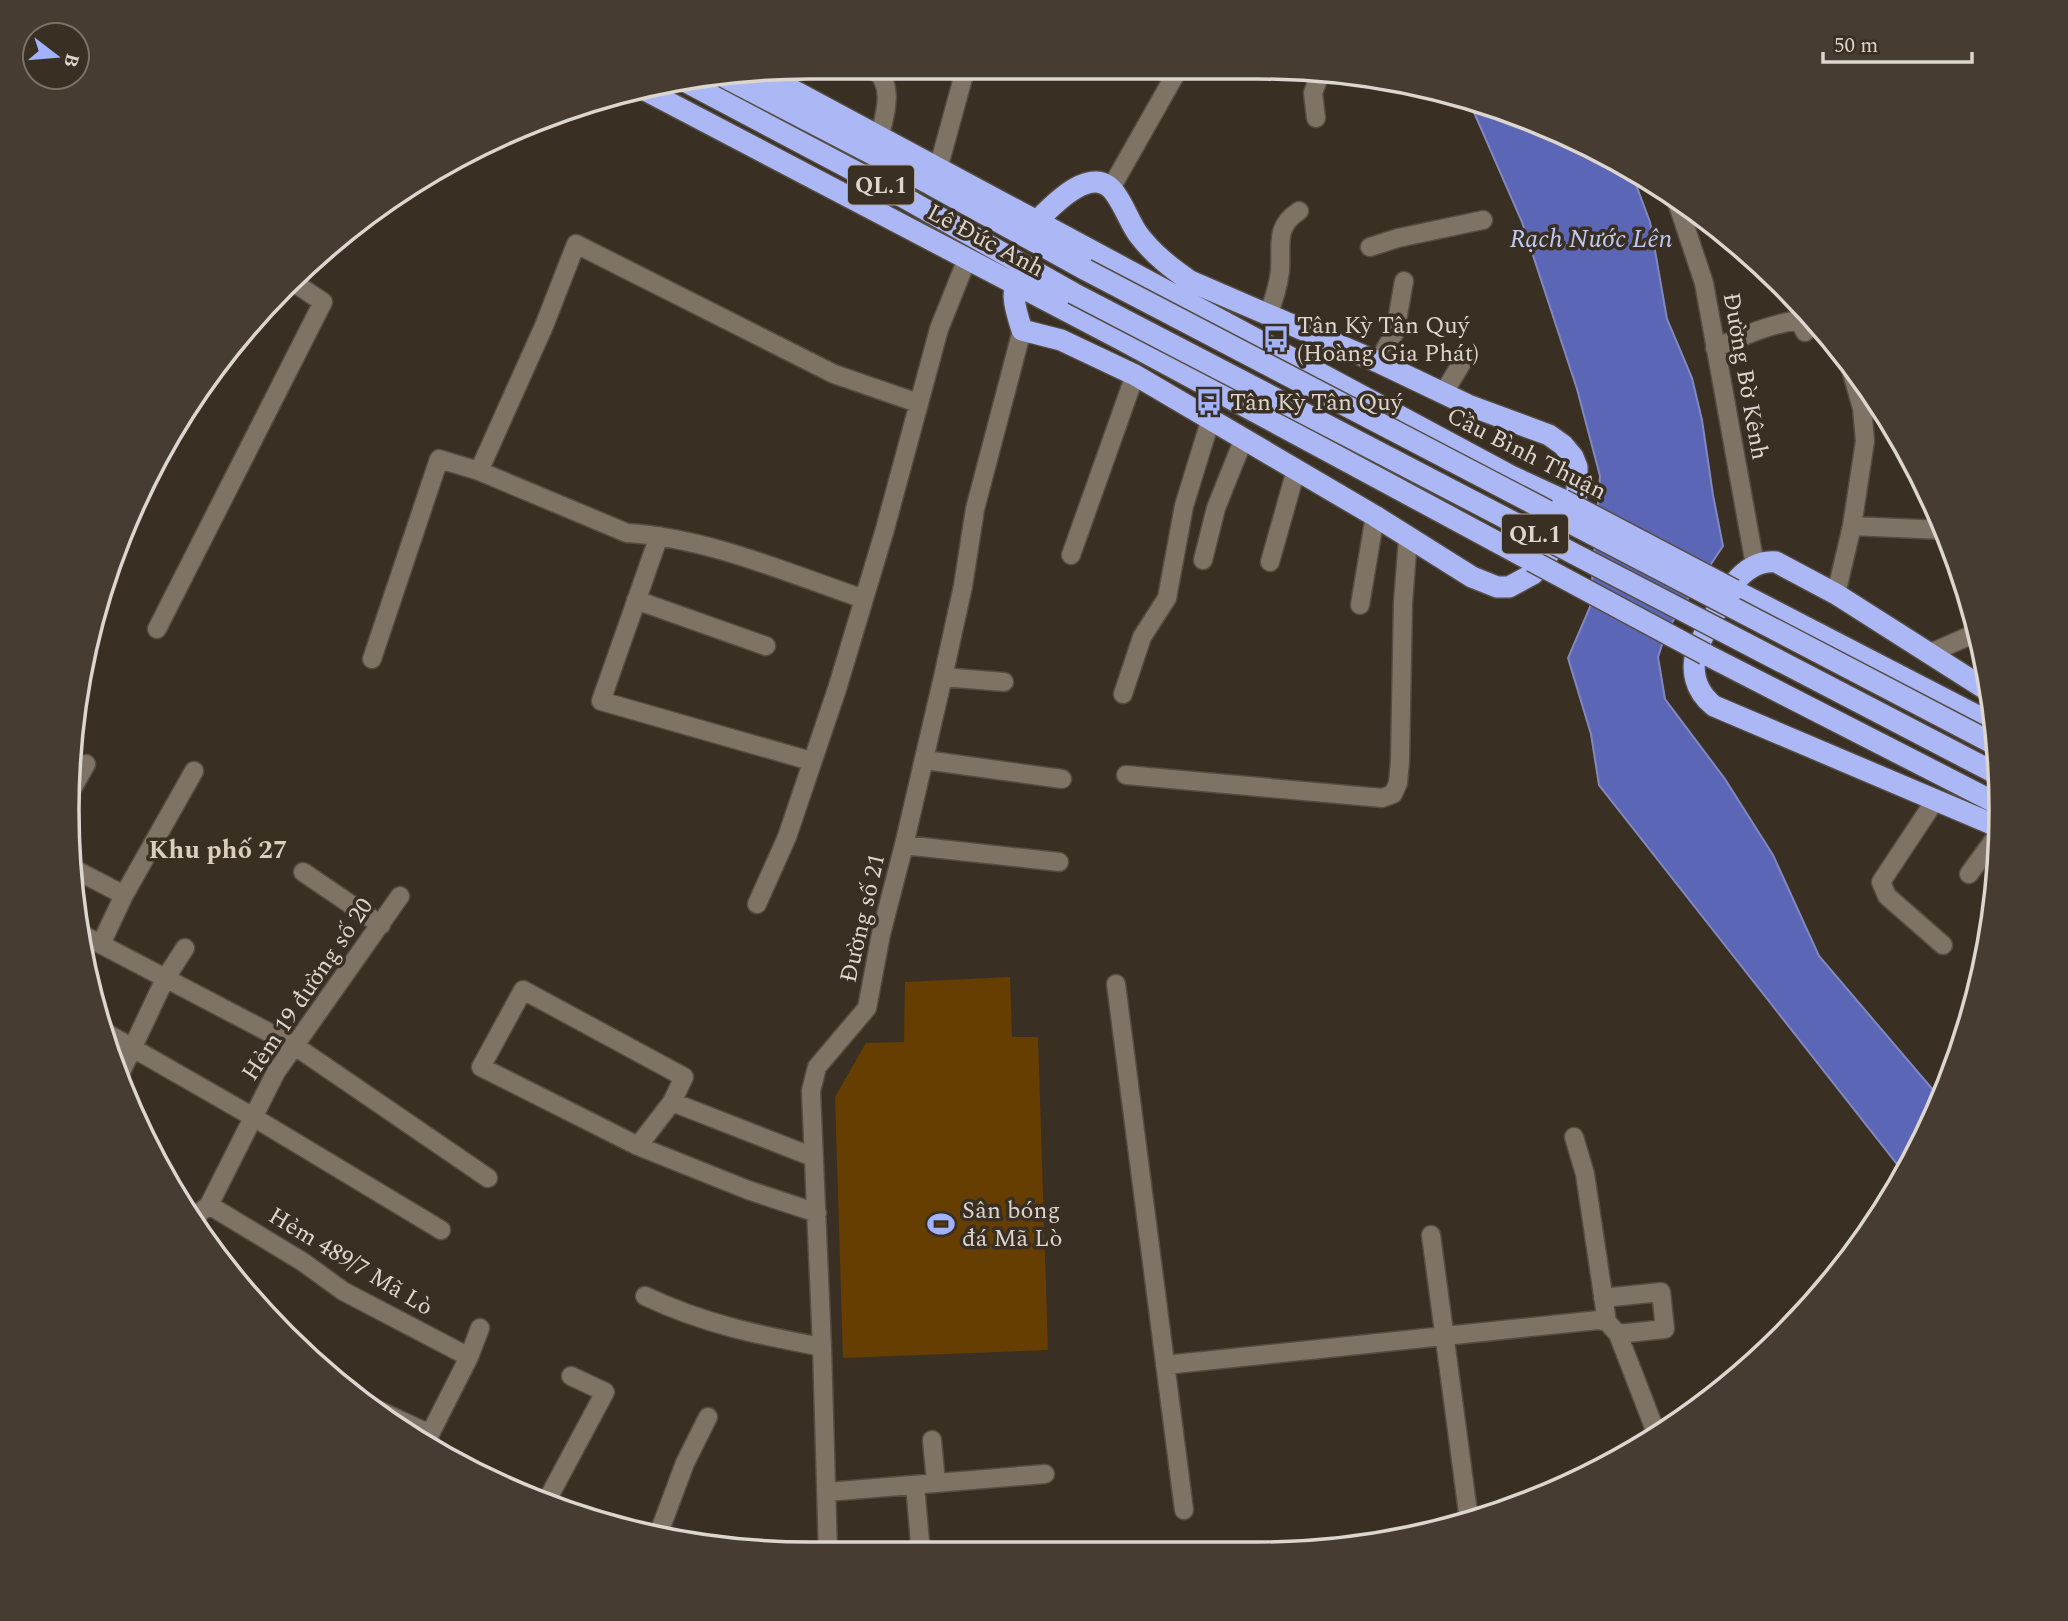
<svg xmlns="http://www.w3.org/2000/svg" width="2068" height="1621" viewBox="0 0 2068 1621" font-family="Spectral,serif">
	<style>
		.green { fill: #663e01 }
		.water { fill: #5b66b6; stroke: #8288be; stroke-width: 2 }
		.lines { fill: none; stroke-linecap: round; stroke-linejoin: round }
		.minor-casing { stroke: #554c43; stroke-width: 21 }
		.highway-casing { stroke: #554c43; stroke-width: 24 }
		.minor { stroke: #7f7366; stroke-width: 18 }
		.highway { stroke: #acb8f6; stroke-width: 21 }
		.highway-bridge-casing { stroke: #554c43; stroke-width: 24; stroke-linecap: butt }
		.highway-bridge { stroke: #acb8f6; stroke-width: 21 }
		.labels { text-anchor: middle; stroke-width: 7; stroke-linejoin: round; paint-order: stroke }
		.shield { fill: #392f23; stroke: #aca49b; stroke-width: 2 }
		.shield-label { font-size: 23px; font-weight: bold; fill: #ddd6cf }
		.street-label { font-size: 24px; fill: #ddd6cf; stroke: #392f23 }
		.poi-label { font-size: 24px; fill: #ddd6cf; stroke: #392f23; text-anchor: start }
		.water-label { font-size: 26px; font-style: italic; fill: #c0caf6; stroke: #392f23 }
		.neighbourhood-label { font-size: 26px; font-weight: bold; fill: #dbcebf; stroke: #392f23 }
		.rim { fill: none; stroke: #ddd6cf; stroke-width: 3.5 }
	</style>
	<rect width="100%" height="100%" fill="#392f23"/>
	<!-- green -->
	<path class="green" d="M 1010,977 L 1012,1037 L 1038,1037 L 1048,1350 L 843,1358 L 835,1097 L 866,1043 L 904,1042 L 905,982 Z"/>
	<!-- water -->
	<path class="water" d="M 1469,101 L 1497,106 L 1629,166 L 1650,222 L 1667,319 L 1692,378 L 1702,420 L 1713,495 L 1723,546 L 1667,630 L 1658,657 L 1665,699 L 1725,779 L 1773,855 L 1819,956 L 1940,1098 L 1925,1139 L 1904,1173 L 1599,785 L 1591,734 L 1568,658 L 1590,607 L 1600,476 L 1577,389 L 1522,222 Z"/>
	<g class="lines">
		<defs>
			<path id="minor" d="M 871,67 C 895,81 886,112 880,135
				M 1316,118 L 1313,93 L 1321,71
				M 933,178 L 938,169 L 966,67
				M 1111,188 L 1179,68
				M 1676,199 L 1704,283 L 1755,565
				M 1370,247 L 1398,238 L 1483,220
				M 1268,314 C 1274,300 1278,287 1280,271 C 1282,246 1274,227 1299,211
				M 1715,348 C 1743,336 1770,324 1799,320 L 1805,332
				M 1378,362 L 1395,332 L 1404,281
				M 1443,394 L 1466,356
				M 479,471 L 544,326 L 576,244 L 834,374 L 918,403
				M 1852,526 L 1943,530
				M 659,536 L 601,701 L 811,761
				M 1071,555 L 1135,375
				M 1203,560 L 1216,508 L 1244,438
				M 1270,562 L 1296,470
				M 1836,594 L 1852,526 L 1865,441 L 1862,408 L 1850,366
				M 636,600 L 766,646
				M 1360,605 L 1375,516
				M 157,629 L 323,302 L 290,280
				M 1928,654 L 1976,633
				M 372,659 L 439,459 L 479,471 L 627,533 C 709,538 787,573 864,599
				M 943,677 L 1004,682
				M 1123,694 L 1142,637 L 1167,598 L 1184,506 L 1211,418
				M 925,760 L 1062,779
				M 1126,775 L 1382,798 L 1393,794 L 1398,783 L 1400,761 L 1403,603 L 1408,538
				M 68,796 L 86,764
				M 1936,799 L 1881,882 L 1887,896 L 1943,945
				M 904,845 L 1059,862
				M 74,869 L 124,895
				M 303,872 L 381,925
				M 1969,874 L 1999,833
				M 757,904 L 787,837 L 837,689 L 885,529 L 939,329 L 967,259
				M 83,935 L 295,1046 L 488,1178
				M 101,944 L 124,895 L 194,771
				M 1116,984 L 1184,1510
				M 103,1031 L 253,1117 L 441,1230
				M 121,1072 L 165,979 L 185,948
				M 672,1102 L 813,1157
				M 1574,1137 L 1585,1174 L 1607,1322
				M 638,1146 L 672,1102 L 684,1077 L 523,990 L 481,1067 L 638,1146 L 748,1190 L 817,1213
				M 209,1205 L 303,1262 L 343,1291 L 469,1357
				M 193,1218 L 209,1205 L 276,1072 L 400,896
				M 1431,1235 L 1469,1520
				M 645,1296 C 704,1324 758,1335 822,1347
				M 1603,1298 L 1661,1292 L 1665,1329 L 1618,1334
				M 1165,1365 L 1599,1320 L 1607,1322 L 1618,1334 L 1657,1435
				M 367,1405 L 430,1434
				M 932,1440 L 936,1483
				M 425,1444 L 469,1357 L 480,1328
				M 915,1485 L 921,1554
				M 827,1492 L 1045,1474
				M 545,1504 L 605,1392 L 571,1376
				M 657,1538 L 685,1463 L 708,1417
				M 828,1554 L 822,1347 L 811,1091 L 817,1067 L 867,1008 L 881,934 L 904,845 L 943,677 L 963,586 L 975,509 L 1022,330"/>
			<path id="highway" d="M 761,73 L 1511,476 L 1563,500
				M 726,78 L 930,184 L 1086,270
				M 688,83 L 896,193 L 1073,293
				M 643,89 L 1120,339 L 1532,561
				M 1022,265 C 1010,291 1013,303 1022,330 L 1061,340 L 1135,375 L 1375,516 L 1472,577 L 1497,587 L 1509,587 L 1533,574 L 1542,564 L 1550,552 L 1577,494 L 1577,467 L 1573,457 L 1563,445 L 1549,435 L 1468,405 L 1378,362 L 1190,281 C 1170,267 1153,254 1138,234 C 1129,221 1124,205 1114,192 C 1092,163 1053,205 1038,220
				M 1734,590 L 1995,725
				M 1705,654 L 1998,804
				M 1990,692 L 1836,594 L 1776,562 C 1735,558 1715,616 1698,646 C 1690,669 1694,690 1714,706 L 1999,827"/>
		</defs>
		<!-- minor casing -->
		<use href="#minor" class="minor-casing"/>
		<!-- highway casing -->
		<use href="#highway" class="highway-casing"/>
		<!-- minor -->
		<use href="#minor" class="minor"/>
		<!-- highway -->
		<use href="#highway" class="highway"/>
		<defs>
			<path id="highway-bridge" d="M 1086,270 L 1996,745
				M 1073,293 L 1997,774
				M 1563,500 L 1734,590
				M 1532,561 L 1705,654"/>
		</defs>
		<!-- highway-bridge casing -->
		<use href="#highway-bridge" class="highway-bridge-casing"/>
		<!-- highway-bridge -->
		<use href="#highway-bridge" class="highway-bridge"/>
	</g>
	<!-- icons -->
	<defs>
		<symbol id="bus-bare" viewBox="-9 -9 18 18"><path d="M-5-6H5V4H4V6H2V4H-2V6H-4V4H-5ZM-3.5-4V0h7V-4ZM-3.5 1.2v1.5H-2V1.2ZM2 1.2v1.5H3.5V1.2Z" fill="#a3b2fd" stroke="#392f23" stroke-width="2.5" paint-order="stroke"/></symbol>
		<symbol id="stadium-bare" viewBox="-9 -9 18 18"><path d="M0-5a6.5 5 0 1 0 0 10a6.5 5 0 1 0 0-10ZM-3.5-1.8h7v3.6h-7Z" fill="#a3b2fd" stroke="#392f23" stroke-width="2.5" paint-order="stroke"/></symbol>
	</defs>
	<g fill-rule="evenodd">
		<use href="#bus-bare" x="1257" y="320" width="38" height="38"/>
		<use href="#bus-bare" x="1190" y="383" width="38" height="38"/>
		<use href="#stadium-bare" x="922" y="1205" width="38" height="38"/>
	</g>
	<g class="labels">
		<!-- shield labels -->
		<g class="shield">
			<rect x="848" y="165.5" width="66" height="39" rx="5"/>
			<rect x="1502" y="514.5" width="66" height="39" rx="5"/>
		</g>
		<g class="shield-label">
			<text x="881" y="193">QL.1</text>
			<text x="1535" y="542">QL.1</text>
		</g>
		<!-- street labels -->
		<g class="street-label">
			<text transform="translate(986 240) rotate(28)" y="8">Lê Đức Anh</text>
			<text transform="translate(1746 376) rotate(80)" y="8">Đường Bờ Kênh</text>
			<text transform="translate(1527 453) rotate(27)" y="8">Cầu Bình Thuận</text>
			<text transform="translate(862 918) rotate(-77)" y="8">Đường số 21</text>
			<text transform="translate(307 989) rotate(-56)" y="8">Hẻm 19 đường số 20</text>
			<text transform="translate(351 1261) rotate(31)" y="8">Hẻm 489/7 Mã Lò</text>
		</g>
		<!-- poi labels -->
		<g class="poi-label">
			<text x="1297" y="333">Tân Kỳ Tân Quý<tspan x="1297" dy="28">(Hoàng Gia Phát)</tspan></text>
			<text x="1230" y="410">Tân Kỳ Tân Quý</text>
			<text x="962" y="1218">Sân bóng<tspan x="962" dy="28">đá Mã Lò</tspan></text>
		</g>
		<!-- water labels -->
		<g class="water-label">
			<text x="1591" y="247">Rạch Nước Lên</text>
		</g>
		<!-- neighbourhood labels -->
		<g class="neighbourhood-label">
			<text x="218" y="858">Khu phố 27</text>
		</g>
	</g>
	<!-- crop -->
	<path d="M0 0H2068V1621H0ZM810 79H1258A731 731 0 0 1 1989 810V811A731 731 0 0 1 1258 1542H810A731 731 0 0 1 79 811V810A731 731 0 0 1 810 79Z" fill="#463c31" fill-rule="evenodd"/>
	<path class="rim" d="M810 79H1258A731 731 0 0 1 1989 810V811A731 731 0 0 1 1258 1542H810A731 731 0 0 1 79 811V810A731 731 0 0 1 810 79Z"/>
	<!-- north arrow -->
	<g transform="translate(56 56) rotate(106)"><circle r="33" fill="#392f23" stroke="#7b7268" stroke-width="2"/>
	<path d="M0-5L12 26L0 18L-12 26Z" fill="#a3b2fd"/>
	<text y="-10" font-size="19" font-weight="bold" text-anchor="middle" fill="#ddd6cf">B</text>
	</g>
	<!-- scale -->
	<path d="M1823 52v10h149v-10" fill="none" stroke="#ddd6cf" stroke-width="3.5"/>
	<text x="1834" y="52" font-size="21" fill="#ddd6cf" stroke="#392f23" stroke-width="5" paint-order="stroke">50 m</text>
</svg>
